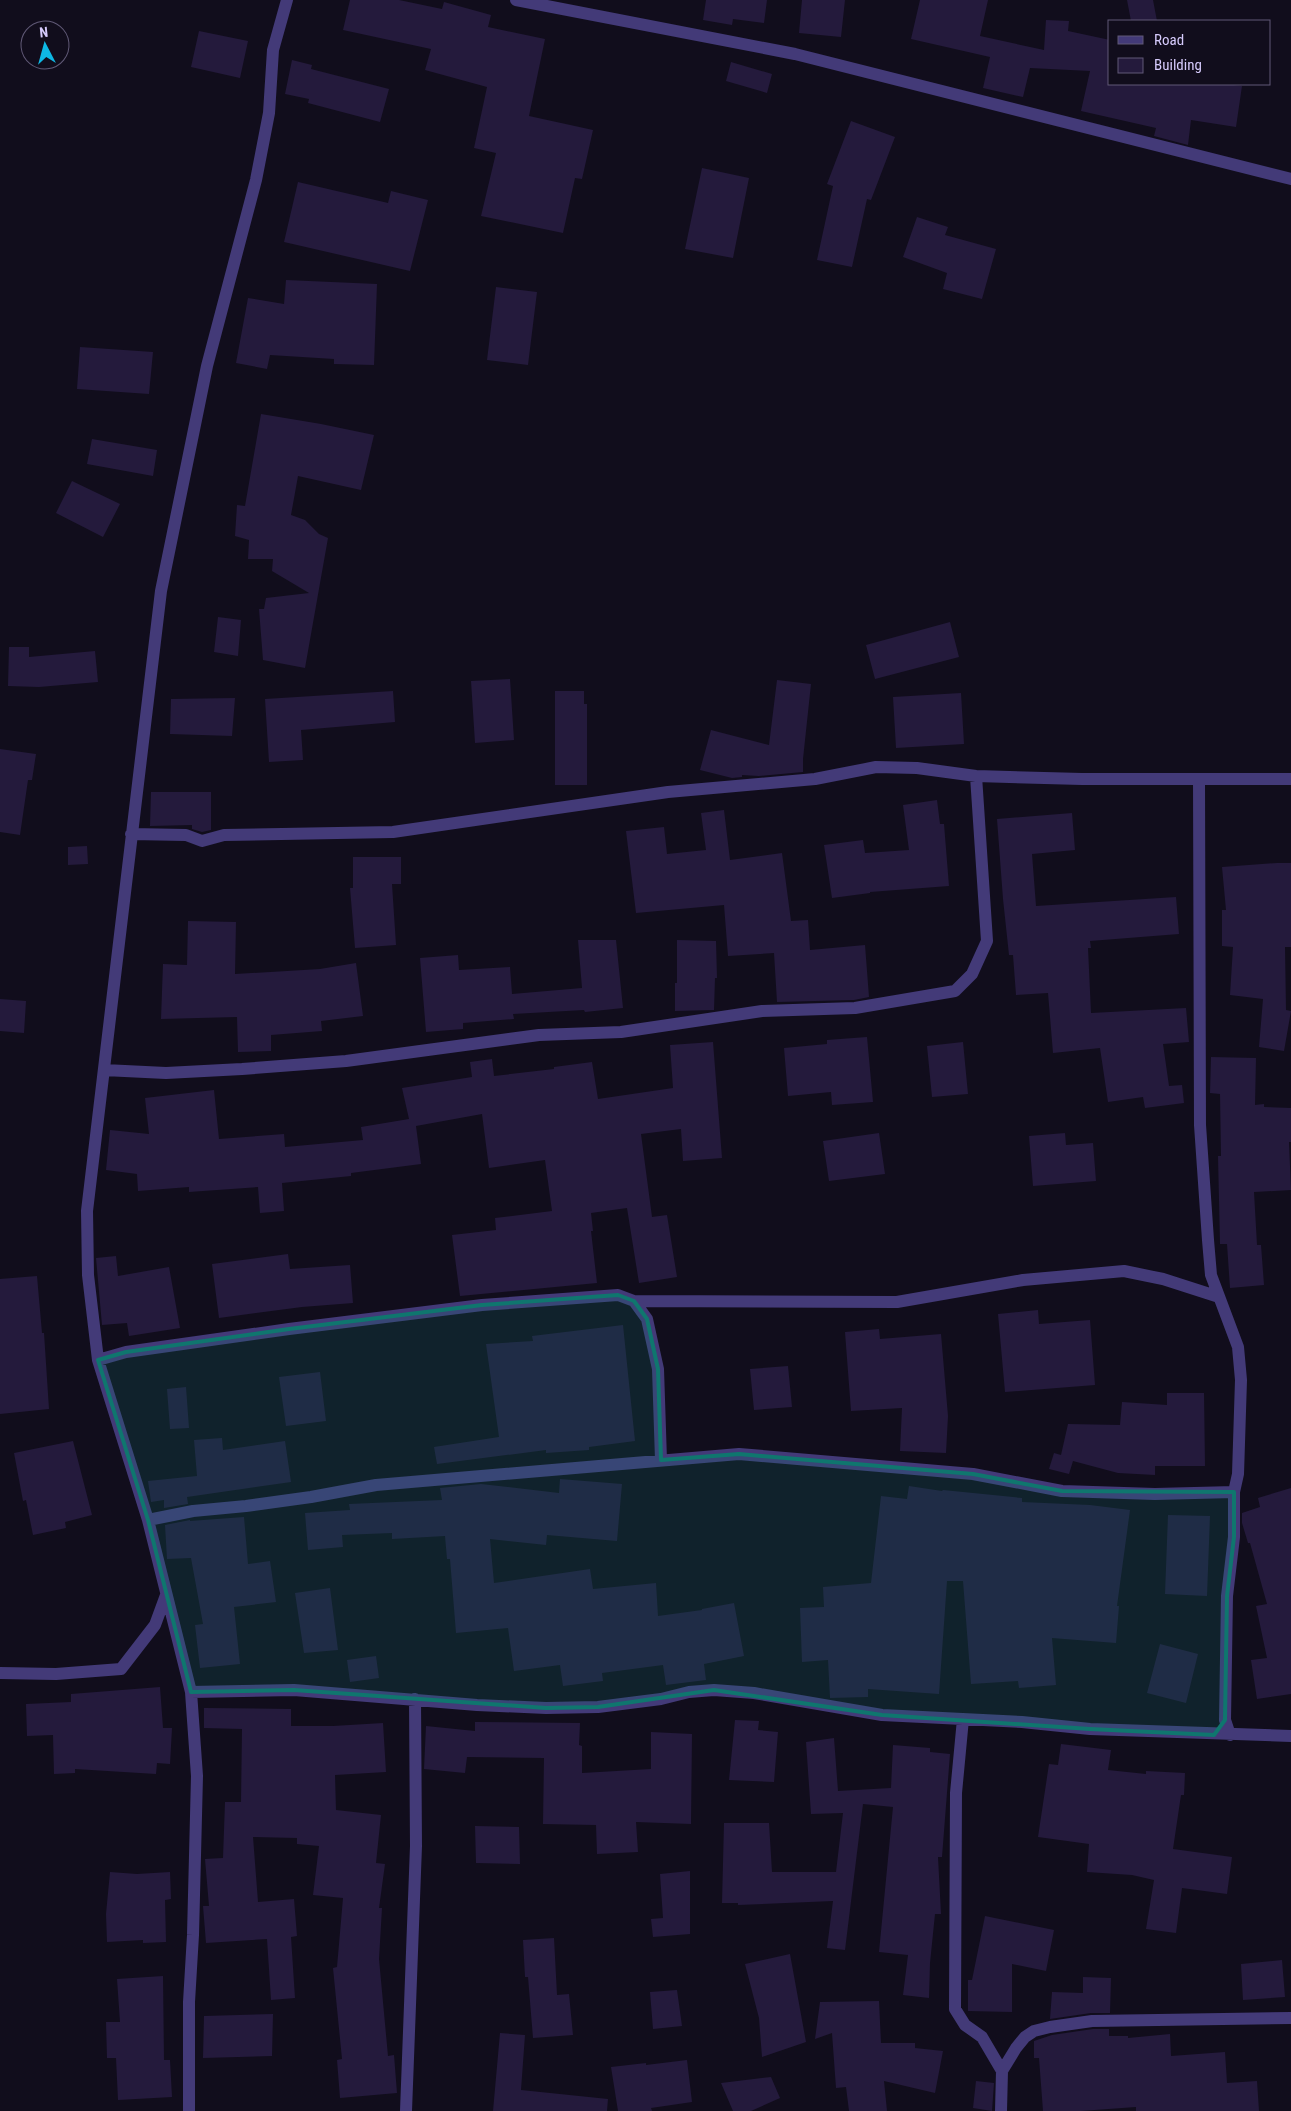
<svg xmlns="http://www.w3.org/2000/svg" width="1291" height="2111" viewBox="0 0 1291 2111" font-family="'Roboto Condensed',sans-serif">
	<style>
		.building { fill: #241a3c }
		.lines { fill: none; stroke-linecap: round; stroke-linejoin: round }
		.street { stroke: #433a78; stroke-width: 12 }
		.marked { fill: #0f766e; fill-opacity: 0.2; stroke: #0f766e; stroke-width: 4; stroke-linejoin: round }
	</style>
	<rect width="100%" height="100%" fill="#110d1c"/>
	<!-- building -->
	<path class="building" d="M 350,0 L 399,0 L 442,9 L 444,2 L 491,15 L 488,27 L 545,39 L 529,116 L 593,130 L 582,179 L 575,178 L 563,233 L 481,216 L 496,153 L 474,148 L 487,87 L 425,70 L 431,49 L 343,30 Z
		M 706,0 L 767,0 L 764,23 L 733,19 L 732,25 L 703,20 Z
		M 802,0 L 845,0 L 841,37 L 799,33 Z
		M 920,0 L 988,0 L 980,36 L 1044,50 L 1046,20 L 1069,21 L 1068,31 L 1110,40 L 1110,84 L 1226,84 L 1242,86 L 1236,127 L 1191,120 L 1188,145 L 1154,136 L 1156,128 L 1081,111 L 1090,71 L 1030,68 L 1023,97 L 983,88 L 990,57 L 911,39 Z
		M 1127,0 L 1153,0 L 1157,21 L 1131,21 Z
		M 199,31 L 248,41 L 240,78 L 191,67 Z
		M 292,60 L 312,65 L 311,69 L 389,89 L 380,122 L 308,103 L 309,99 L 285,94 Z
		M 731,62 L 772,74 L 767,93 L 726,81 Z
		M 851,121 L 895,137 L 871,200 L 867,199 L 852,267 L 817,260 L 833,186 L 827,184 Z
		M 702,168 L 749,178 L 733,258 L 685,249 Z
		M 298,182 L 388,203 L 391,191 L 428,200 L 410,271 L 284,242 Z
		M 917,217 L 948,227 L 945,235 L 996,249 L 982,299 L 943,289 L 947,273 L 903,257 Z
		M 286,280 L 377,284 L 374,365 L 334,364 L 334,359 L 270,355 L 267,369 L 236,363 L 248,298 L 284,304 Z
		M 496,287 L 537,292 L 528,365 L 487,360 Z
		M 80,347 L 153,352 L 149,394 L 77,389 Z
		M 261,414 L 321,424 L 374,435 L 361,490 L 298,476 L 291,515 L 305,520 L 319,534 L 328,538 L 305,668 L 263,660 L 259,609 L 264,609 L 266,598 L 309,593 L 272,571 L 273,559 L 248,559 L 249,540 L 235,536 L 237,505 L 245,506 Z
		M 92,439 L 157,450 L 153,476 L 87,464 Z
		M 72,481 L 120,504 L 103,537 L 56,513 Z
		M 218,617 L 241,620 L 238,656 L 214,652 Z
		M 950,622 L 959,657 L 875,679 L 866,645 Z
		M 9,647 L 29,647 L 29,657 L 95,651 L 98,682 L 39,687 L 8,686 Z
		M 510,679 L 514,740 L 475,743 L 471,681 Z
		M 777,680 L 811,684 L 803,759 L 803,772 L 759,776 L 742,775 L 742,777 L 732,778 L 700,770 L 711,730 L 769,745 Z
		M 393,691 L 395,722 L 301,730 L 303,760 L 269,762 L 265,699 Z
		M 555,691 L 584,691 L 584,704 L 587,704 L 587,785 L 555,785 Z
		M 961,693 L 964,744 L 896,748 L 893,697 Z
		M 235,698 L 232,736 L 170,734 L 171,699 Z
		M 0,749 L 36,754 L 32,780 L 28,780 L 20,835 L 0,832 Z
		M 151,792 L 211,792 L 211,830 L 202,832 L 192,829 L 192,825 L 150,826 Z
		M 937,800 L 940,824 L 944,824 L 949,886 L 870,892 L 870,893 L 832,898 L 824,845 L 863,840 L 865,853 L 909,850 L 903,805 Z
		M 724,810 L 730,860 L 782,853 L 791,921 L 808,920 L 810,950 L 865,945 L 869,997 L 854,1000 L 777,1002 L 774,953 L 728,956 L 724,905 L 636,913 L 626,831 L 664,827 L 667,854 L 706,850 L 701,813 Z
		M 1072,813 L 1075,850 L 1032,854 L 1036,906 L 1176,897 L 1179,934 L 1090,941 L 1091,948 L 1088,948 L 1091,1013 L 1186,1008 L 1189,1042 L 1163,1044 L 1169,1086 L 1182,1085 L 1184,1103 L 1145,1108 L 1143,1097 L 1108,1102 L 1100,1048 L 1053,1053 L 1048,993 L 1016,995 L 1013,955 L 1009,955 L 1003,899 L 997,819 Z
		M 87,846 L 88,864 L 68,865 L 68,847 Z
		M 353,857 L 401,857 L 401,884 L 392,884 L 396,945 L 355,948 L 350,888 L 353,888 Z
		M 1277,863 L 1291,863 L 1291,947 L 1285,947 L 1286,1010 L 1291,1011 L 1284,1051 L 1259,1047 L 1263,999 L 1230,995 L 1233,947 L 1222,946 L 1222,910 L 1226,910 L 1222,867 Z
		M 188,921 L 236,922 L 235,974 L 320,969 L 356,963 L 363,1016 L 321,1021 L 322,1031 L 271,1035 L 271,1051 L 238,1052 L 237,1017 L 161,1019 L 163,964 L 187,965 Z
		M 578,940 L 616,940 L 623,1008 L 585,1012 L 584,1010 L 513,1014 L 514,1019 L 463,1023 L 463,1029 L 426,1032 L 420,958 L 458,955 L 459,970 L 510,967 L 512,994 L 582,988 Z
		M 677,940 L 716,941 L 717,978 L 715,978 L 714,1010 L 675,1011 L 675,983 L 677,983 Z
		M 0,999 L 26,1001 L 24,1033 L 0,1031 Z
		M 867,1037 L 873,1102 L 832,1105 L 831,1092 L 788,1096 L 784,1048 L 827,1044 L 827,1040 Z
		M 713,1042 L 722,1158 L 683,1161 L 681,1129 L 641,1134 L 652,1217 L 667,1215 L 677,1277 L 639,1283 L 627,1208 L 591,1213 L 593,1231 L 591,1231 L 597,1283 L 460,1296 L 452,1235 L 496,1230 L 495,1218 L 552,1211 L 545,1160 L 489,1168 L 482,1114 L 416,1126 L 421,1164 L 351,1173 L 351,1176 L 282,1183 L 284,1211 L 260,1213 L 258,1187 L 189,1192 L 189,1187 L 138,1191 L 137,1174 L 106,1170 L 110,1130 L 149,1134 L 145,1098 L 214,1090 L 219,1139 L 284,1134 L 285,1147 L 363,1140 L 361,1127 L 409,1119 L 402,1088 L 472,1077 L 470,1062 L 492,1059 L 494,1076 L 554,1069 L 554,1067 L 592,1062 L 598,1099 L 673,1088 L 670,1045 Z
		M 963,1042 L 968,1094 L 932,1097 L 927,1046 Z
		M 1211,1057 L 1256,1058 L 1255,1105 L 1264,1104 L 1264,1107 L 1291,1108 L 1291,1142 L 1289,1142 L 1291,1190 L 1254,1192 L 1257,1245 L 1261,1245 L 1264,1285 L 1230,1288 L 1227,1244 L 1220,1244 L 1218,1156 L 1221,1156 L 1220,1094 L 1210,1093 Z
		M 879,1133 L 885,1174 L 829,1181 L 823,1141 Z
		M 1065,1133 L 1066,1145 L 1093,1143 L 1096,1181 L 1033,1186 L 1029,1136 Z
		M 288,1254 L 290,1269 L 350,1265 L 353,1303 L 302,1307 L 219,1318 L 212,1264 Z
		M 116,1256 L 118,1276 L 169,1267 L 180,1328 L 129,1336 L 127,1323 L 102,1325 L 96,1258 Z
		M 37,1276 L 42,1333 L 44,1333 L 49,1409 L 0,1414 L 0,1279 Z
		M 1038,1310 L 1039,1324 L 1090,1320 L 1095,1385 L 1005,1392 L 998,1314 Z
		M 623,1325 L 635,1441 L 589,1447 L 589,1450 L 546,1453 L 546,1450 L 437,1464 L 434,1447 L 499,1437 L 486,1344 L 533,1341 L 532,1336 Z
		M 879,1329 L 880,1339 L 941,1334 L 948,1416 L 946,1453 L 900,1451 L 902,1408 L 851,1411 L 845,1332 Z
		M 788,1366 L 792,1407 L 754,1410 L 750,1369 Z
		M 320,1372 L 326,1421 L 286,1426 L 279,1377 Z
		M 186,1387 L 189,1428 L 170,1429 L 167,1389 Z
		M 1167,1393 L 1204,1393 L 1205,1466 L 1155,1466 L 1155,1475 L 1118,1473 L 1073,1461 L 1069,1474 L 1049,1469 L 1054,1453 L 1061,1455 L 1068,1424 L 1120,1425 L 1122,1402 L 1167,1405 Z
		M 222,1438 L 223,1450 L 285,1441 L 291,1482 L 187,1497 L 188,1504 L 164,1508 L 164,1500 L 151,1502 L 148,1481 L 197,1476 L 194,1440 Z
		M 73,1441 L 92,1515 L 65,1522 L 66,1528 L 33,1535 L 26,1500 L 23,1501 L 14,1453 Z
		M 560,1479 L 622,1484 L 617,1541 L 547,1535 L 546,1545 L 490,1539 L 494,1583 L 590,1569 L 593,1589 L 656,1583 L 658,1616 L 702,1610 L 702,1609 L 734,1603 L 744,1656 L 704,1664 L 706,1680 L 666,1685 L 663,1665 L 602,1673 L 603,1681 L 563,1686 L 560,1665 L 514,1671 L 508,1628 L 456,1633 L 450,1559 L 447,1559 L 445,1536 L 392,1539 L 392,1533 L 342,1535 L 343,1547 L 308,1550 L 305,1513 L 350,1510 L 349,1504 L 442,1500 L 440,1488 L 481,1484 L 559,1493 Z
		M 909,1486 L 942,1491 L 943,1490 L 1022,1498 L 1022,1502 L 1090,1505 L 1130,1510 L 1117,1606 L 1119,1606 L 1116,1643 L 1052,1638 L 1056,1685 L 1019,1688 L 1018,1681 L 971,1684 L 963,1581 L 947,1581 L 939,1694 L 868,1689 L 868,1697 L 830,1698 L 828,1660 L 802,1662 L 800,1608 L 824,1607 L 823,1587 L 871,1583 L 881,1496 L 907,1499 Z
		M 1291,1488 L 1291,1694 L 1257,1699 L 1251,1660 L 1267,1658 L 1256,1606 L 1267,1604 L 1250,1543 L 1248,1543 L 1242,1523 L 1242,1513 L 1260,1507 L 1258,1498 Z
		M 1168,1515 L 1210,1516 L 1207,1596 L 1165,1594 Z
		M 244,1517 L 248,1564 L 270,1561 L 276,1602 L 234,1607 L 240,1664 L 200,1668 L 195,1625 L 203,1624 L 191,1558 L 167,1559 L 165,1525 L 190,1520 L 190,1521 Z
		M 330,1588 L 338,1650 L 304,1653 L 295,1593 Z
		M 1160,1644 L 1198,1654 L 1186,1703 L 1147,1693 Z
		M 376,1656 L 379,1678 L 350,1682 L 347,1660 Z
		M 160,1687 L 163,1728 L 172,1728 L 170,1764 L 157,1763 L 156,1774 L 75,1769 L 75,1773 L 54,1774 L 53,1735 L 27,1736 L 26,1704 L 71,1702 L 71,1694 Z
		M 204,1708 L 291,1709 L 291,1726 L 333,1726 L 383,1723 L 386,1772 L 335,1775 L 336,1810 L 381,1815 L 376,1863 L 385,1864 L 379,1908 L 382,1908 L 379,1959 L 388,2056 L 394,2055 L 397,2093 L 340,2098 L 337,2060 L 342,2059 L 333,1968 L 337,1967 L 343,1898 L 313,1895 L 319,1846 L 297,1844 L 297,1838 L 253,1837 L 258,1902 L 294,1899 L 297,1936 L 291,1937 L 295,1998 L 271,2000 L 267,1939 L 206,1943 L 203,1906 L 209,1906 L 205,1859 L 223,1858 L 225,1802 L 241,1802 L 242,1729 L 204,1728 Z
		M 735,1720 L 759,1721 L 758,1730 L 778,1732 L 774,1782 L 729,1780 Z
		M 475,1722 L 580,1723 L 579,1745 L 582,1746 L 582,1773 L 651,1769 L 651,1732 L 692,1734 L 691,1824 L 636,1822 L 638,1852 L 597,1854 L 596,1825 L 543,1824 L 544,1758 L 467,1757 L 465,1773 L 424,1769 L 426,1726 L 475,1731 Z
		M 834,1738 L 838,1791 L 891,1788 L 893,1745 L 930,1748 L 930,1752 L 950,1754 L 942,1857 L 938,1857 L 941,1914 L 935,1914 L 930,1963 L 929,1998 L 903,1995 L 908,1955 L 879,1952 L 893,1807 L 863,1804 L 845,1950 L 827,1948 L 833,1901 L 738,1905 L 738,1903 L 722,1903 L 724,1823 L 769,1823 L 772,1872 L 836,1872 L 843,1813 L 811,1814 L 806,1742 Z
		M 1061,1744 L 1111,1750 L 1108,1770 L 1146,1774 L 1146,1771 L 1185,1773 L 1184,1795 L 1181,1795 L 1173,1849 L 1232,1857 L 1227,1894 L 1182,1888 L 1176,1933 L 1146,1929 L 1154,1880 L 1132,1875 L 1087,1872 L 1089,1844 L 1038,1837 L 1049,1764 L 1058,1765 Z
		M 475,1826 L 519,1827 L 520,1864 L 476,1863 Z
		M 690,1871 L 690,1934 L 653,1937 L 651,1919 L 663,1918 L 660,1874 Z
		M 110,1872 L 137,1874 L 170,1872 L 171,1899 L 165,1900 L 166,1942 L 143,1943 L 143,1940 L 107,1942 L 106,1914 Z
		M 985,1916 L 1054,1930 L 1046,1971 L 1012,1964 L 1012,2012 L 968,2011 L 968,1980 L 972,1980 Z
		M 554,1938 L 557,1995 L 569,1994 L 573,2035 L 533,2038 L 528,1977 L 525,1977 L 523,1940 Z
		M 790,1954 L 806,2042 L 762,2057 L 759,2018 L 745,1964 Z
		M 1282,1960 L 1285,1997 L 1243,2000 L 1241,1964 Z
		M 163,1976 L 164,2060 L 170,2060 L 172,2097 L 118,2100 L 116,2058 L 107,2058 L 106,2022 L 120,2022 L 117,1979 Z
		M 1083,1977 L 1111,1978 L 1110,2013 L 1091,2013 L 1050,2019 L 1052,1992 L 1083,1993 Z
		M 677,1990 L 682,2026 L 653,2029 L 650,1992 Z
		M 879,2001 L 881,2043 L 915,2043 L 915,2048 L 943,2051 L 935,2093 L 884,2081 L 887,2111 L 849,2111 L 846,2087 L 836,2088 L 832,2033 L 815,2039 L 820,2002 Z
		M 273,2014 L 272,2056 L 203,2058 L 204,2016 Z
		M 1093,2029 L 1109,2029 L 1109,2036 L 1128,2036 L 1128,2038 L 1170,2034 L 1171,2056 L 1225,2052 L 1227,2083 L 1257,2081 L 1259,2111 L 1136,2111 L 1136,2107 L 1081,2111 L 1043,2111 L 1039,2058 L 1034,2058 L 1034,2041 L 1052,2035 Z
		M 500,2033 L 525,2035 L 521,2090 L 608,2099 L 607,2111 L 493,2111 Z
		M 687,2060 L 692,2102 L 651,2108 L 652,2111 L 618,2111 L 611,2067 L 646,2063 L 646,2065 Z
		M 771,2077 L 780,2098 L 751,2111 L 733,2111 L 721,2083 Z
		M 976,2081 L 994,2083 L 992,2111 L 973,2108 Z"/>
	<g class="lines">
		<!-- street -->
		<path class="street" d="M 516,0 L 795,54 L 1291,179
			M 1199,781 L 1200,1125 L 1208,1240 L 1211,1275 L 1238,1347 L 1241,1380 L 1238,1474 L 1234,1492 L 1234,1537 L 1227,1596 L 1225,1720 L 1230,1735
			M 131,834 L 186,835 L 202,841 L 224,835 L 393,832 L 668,792 L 815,779 L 876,767 L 917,768 L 976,776 L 1082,779 L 1291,779
			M 104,1070 L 166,1073 L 242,1069 L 346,1061 L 539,1035 L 621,1032 L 762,1011 L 855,1008 L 955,991 L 972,974 L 987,941 L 976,776
			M 634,1301 L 897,1302 L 1023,1280 L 1124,1271 L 1163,1279 L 1219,1297
			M 98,1360 L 126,1352 L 289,1329 L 482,1305 L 618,1295 L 634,1301 L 647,1319 L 658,1369 L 661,1460
			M 148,1520 L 193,1511 L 246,1506 L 311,1497 L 376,1485 L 739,1454 L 973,1474 L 1062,1491 L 1155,1494 L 1234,1492
			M 0,1673 L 56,1674 L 121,1669 L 155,1625 L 166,1595
			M 191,1692 L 294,1690 L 477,1705 L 546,1708 L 598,1707 L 661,1699 L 689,1692 L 714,1690 L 754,1693 L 882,1715 L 1022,1722 L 1090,1729 L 1291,1736
			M 963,1719 L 956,1793 L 955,2009 L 965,2025 L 982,2037 L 1002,2071
			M 189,2111 L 189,2002 L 193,1935 L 197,1776 L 191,1692 L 148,1520 L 98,1360 L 88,1275 L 87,1211 L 161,591 L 207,366 L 256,180 L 269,113 L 273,50 L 287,0
			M 406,2111 L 416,1846 L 415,1699
			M 1001,2111 L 1002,2071 L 1016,2048 L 1025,2037 L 1034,2031 L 1050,2027 L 1092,2021 L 1291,2018"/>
	</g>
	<!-- marked area -->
	<path class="marked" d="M 618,1295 L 634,1301 L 647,1319 L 658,1369 L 661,1460 L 739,1454 L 973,1474 L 1062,1491 L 1234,1492 L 1234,1537 L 1227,1596 L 1225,1720 L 1214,1735 L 1090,1729 L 882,1715 L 714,1690 L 598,1707 L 546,1708 L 294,1690 L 191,1692 L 148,1520 L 98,1360 L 126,1352 L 289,1329 L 482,1305 Z"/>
	<!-- legend -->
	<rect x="1108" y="20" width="162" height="65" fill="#110d1c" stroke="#605976"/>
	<rect x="1118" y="36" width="25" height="8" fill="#433a78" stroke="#605976"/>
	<text x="1154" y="45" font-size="15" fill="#d6cbfc">Road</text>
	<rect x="1118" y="58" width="25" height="15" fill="#241a3c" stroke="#605976"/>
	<text x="1154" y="70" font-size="15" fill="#d6cbfc">Building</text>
	<!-- north arrow -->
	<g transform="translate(45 45) rotate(354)"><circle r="24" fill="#110d1c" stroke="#605976"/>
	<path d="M0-4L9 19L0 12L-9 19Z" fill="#0eb8e4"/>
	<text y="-8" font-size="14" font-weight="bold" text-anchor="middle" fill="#d6cbfc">N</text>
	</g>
</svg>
